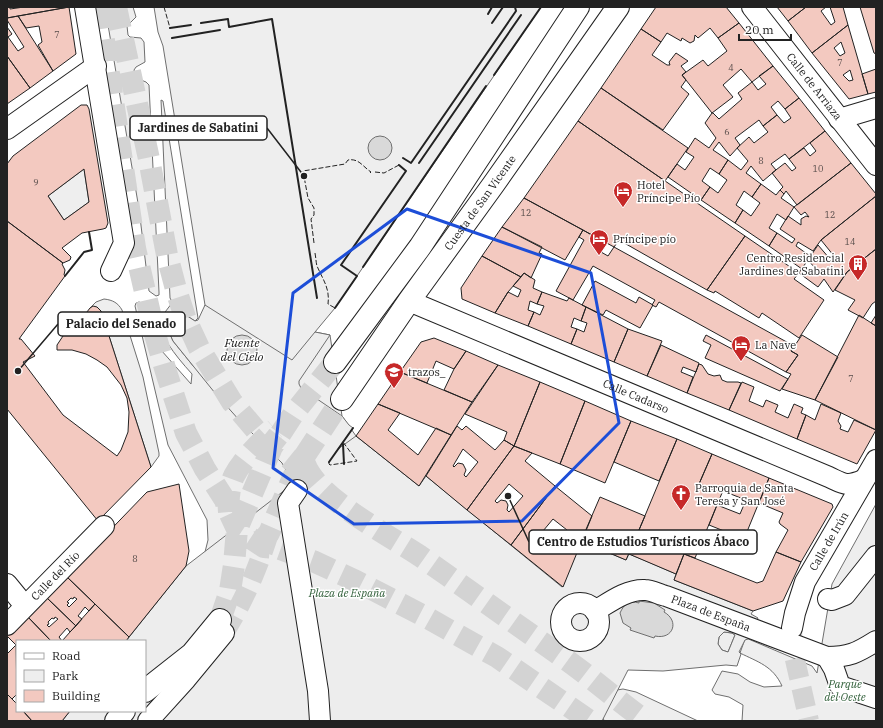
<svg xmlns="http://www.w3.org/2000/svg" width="883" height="728" viewBox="0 0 883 728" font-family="'IBM Plex Serif',serif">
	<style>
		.green { fill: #eee; stroke: #6f6f6f }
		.parking { fill: #ededed; stroke: #6f6f6f; fill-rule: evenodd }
		.water { fill: #d9d9d9; stroke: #6f6f6f }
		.building { fill: #f3c9c0; stroke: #222; fill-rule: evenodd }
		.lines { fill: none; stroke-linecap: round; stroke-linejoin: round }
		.minor-tunnel { stroke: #d3d3d3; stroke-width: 20; stroke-dasharray: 20 10; stroke-linecap: butt }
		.major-tunnel { stroke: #d3d3d3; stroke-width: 22; stroke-dasharray: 22 11; stroke-linecap: butt }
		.minor-casing { stroke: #222; stroke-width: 22 }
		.major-casing { stroke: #222; stroke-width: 24 }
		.minor { stroke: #fff; stroke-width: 20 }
		.major { stroke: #fff; stroke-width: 22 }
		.fence { stroke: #222; stroke-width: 1; stroke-dasharray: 5 2; stroke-linecap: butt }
		.wall { stroke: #222; stroke-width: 2 }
		.marked { fill: none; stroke: #1d4ed8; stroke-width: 3; stroke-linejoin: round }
		.labels { text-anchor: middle; stroke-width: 3; stroke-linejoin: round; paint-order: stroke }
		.number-label { font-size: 9px; fill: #564c4a }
		.street-label { font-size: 11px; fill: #222; stroke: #fff }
		.poi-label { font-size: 11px; fill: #222; stroke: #fff; text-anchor: start }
		.park-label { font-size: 11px; font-style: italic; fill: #2f5e38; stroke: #fff }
		.water-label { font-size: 12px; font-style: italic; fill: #222; stroke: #fff }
		.leader { fill: none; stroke: #222; stroke-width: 1.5 }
		.callout-dot { fill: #222; stroke: #fff; stroke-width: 1.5 }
		.callout { fill: #fff; stroke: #222; stroke-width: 1.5 }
		.callout-label { font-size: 12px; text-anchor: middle; font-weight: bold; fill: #222 }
	</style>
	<rect width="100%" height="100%" fill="#fff"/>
	<!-- green -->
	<path class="green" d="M 105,7 L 133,7 L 136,17 L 127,26 L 128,35 L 130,37 L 141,38 L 144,42 L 145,62 L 136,67 L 134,70 L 136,78 L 146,82 L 149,85 L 159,292 L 159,295 L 156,296 L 149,291 L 139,209 Z
		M 154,7 L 541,7 L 357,276 L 335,308 L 315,332 L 330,335 L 342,416 L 356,436 L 419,486 L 426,476 L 563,587 L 568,712 L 205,552 L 208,540 L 207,520 L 168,445 L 135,306 L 136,303 L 139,302 L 142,303 L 148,324 L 161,350 L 191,384 L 192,374 C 173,353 161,337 152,309 L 162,316 L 173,341 L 194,367 L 205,305 L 163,46 L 158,32 Z
		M 161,100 L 163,101 L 198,318 L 195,321 L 176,309 L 170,298 Z
		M 84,169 L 89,202 L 64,220 L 48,196 Z
		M 104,299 C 113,300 118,303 122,310 L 143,377 L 159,453 L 159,456 L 151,467 L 101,311 C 97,307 95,306 90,308 L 96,302 Z
		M 876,504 L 876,721 L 742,721 L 743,705 L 729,697 L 715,694 L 712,690 L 722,671 L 738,674 L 750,682 L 764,687 L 782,686 C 773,666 758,662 740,653 L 745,639 L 746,638 L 812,666 L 817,673 L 832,584 Z
		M 724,632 L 732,633 L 735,635 L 728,652 L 722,650 L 718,644 L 719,637 Z
		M 623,689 L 636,692 L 698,721 L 604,721 L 602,713 L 617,690 Z"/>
	<!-- parking -->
	<path class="parking" d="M 172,303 L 178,310 L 195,321 L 198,320 L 205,305 L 292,360 L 315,332 L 330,335 L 299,381 L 299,384 L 301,388 L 342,416 L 349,425 L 353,428 L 338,449 L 356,436 L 419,486 L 426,476 L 562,587 L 581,541 L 626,560 L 629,554 L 646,561 L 676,574 L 674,580 L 753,611 L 751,614 L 758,618 L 748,639 L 745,640 L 739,652 L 741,654 L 737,666 L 726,665 L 663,671 L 628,670 L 602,721 L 62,721 L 70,711 L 145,711 L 145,641 L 126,641 L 186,566 L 298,480 L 286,470 L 282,463 L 240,421 L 215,393 L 173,341 L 162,316 ZM 724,632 L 732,633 L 735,635 L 728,652 L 722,650 L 718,644 L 719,637 Z"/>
	<!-- water -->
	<path class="water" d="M368 148a12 12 0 1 1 24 0a12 12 0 1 1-24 0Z
		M227 350a15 15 0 1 1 30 0a15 15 0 1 1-30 0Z
		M 639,601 L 654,603 L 665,610 L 664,612 C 680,621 673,640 655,636 L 654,638 L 630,630 L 631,628 L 623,623 L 620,613 C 624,604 629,600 639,603 Z"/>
	<!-- building -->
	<path class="building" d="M 7,7 L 10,7 L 10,9 L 24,7 L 69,7 L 7,18 Z
		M 69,7 L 76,54 L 53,71 L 38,45 L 42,42 L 39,26 L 26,28 L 18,16 Z
		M 656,7 L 726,7 L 739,23 L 718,38 L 710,28 L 698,38 L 695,35 L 694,41 L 690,43 L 682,38 L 681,41 L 667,33 L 661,42 L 641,29 Z
		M 777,7 L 806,7 L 788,21 Z
		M 806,7 L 826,7 L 821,11 L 831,25 L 835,22 L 830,7 L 843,7 L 848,25 L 812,53 L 788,21 Z
		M 860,7 L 876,7 L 876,54 L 874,53 Z
		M 18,16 L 53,71 L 30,88 L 7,56 L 7,27 L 12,34 L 8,37 L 18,51 L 24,47 L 7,20 L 7,18 Z
		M 739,23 L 773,66 L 752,82 L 741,69 L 723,85 L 733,97 L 712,113 L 682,75 L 703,60 L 708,66 L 727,51 L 718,38 Z
		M 848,25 L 868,94 L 849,99 L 812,53 ZM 841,42 L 845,53 L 840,56 L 834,48 ZM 850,70 L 853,80 L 849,81 L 843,75 Z
		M 641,29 L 661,42 L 652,55 L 667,65 L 670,65 L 669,62 L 676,53 L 688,61 L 681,66 L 686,72 L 682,75 L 686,80 L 681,87 L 689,94 L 663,130 L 601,88 Z
		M 7,56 L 30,88 L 7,104 Z
		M 773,66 L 799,98 L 785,109 L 778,101 L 771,107 L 777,115 L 763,126 L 759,120 L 735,138 L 740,145 L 730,156 L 719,142 L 713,150 L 728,160 L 719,174 L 710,168 L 702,181 L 710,187 L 701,200 L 668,177 L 677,164 L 685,170 L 694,157 L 686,152 L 695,138 L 709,148 L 716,138 L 705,123 L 712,113 L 713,113 L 719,119 L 742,99 L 738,93 L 752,82 L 758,90 L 766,84 L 759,76 Z
		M 876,69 L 876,92 L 868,94 L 862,74 Z
		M 601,88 L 688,148 L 665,181 L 578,121 Z
		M 799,98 L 825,131 L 789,159 L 785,154 L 771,164 L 776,170 L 763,181 L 751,166 L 746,173 L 761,184 L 752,197 L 744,191 L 736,205 L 743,210 L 735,223 L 701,200 L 710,187 L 718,193 L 727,180 L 719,174 L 728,160 L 741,170 L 748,161 L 737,148 L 749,137 L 754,143 L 768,132 L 763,126 L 777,115 L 784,123 L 791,118 L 785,109 Z
		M 81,105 L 87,105 L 89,109 L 108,223 L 106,228 L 103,229 L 82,233 L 62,248 L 71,257 L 70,260 L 63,263 L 7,221 L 7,164 L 13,156 ZM 84,169 L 89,202 L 64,220 L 48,196 Z
		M 578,121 L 745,236 L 707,290 L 619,240 L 614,247 L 524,198 Z
		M 825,131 L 851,163 L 797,205 L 786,191 L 784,194 L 780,190 L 783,187 L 772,173 L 785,163 L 792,171 L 796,168 L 789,159 L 804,148 L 810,156 L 816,151 L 810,143 Z
		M 851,163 L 876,194 L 876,196 L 821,240 L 813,251 L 798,242 L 796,246 L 810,256 L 802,269 L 769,246 L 777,233 L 792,243 L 795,239 L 780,229 L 788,216 L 801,225 L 801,219 L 806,216 L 809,217 L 805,212 L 801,215 L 794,207 Z
		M 761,184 L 776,195 L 780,190 L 784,194 L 781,198 L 794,207 L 786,220 L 777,214 L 769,228 L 777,233 L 769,246 L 735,223 L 743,210 L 751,216 L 760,203 L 752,197 Z
		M 876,196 L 876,249 L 847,272 L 833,292 L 824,279 L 818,287 L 799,273 L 803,266 L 811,272 L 815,268 L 808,260 L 818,245 L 830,259 L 834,256 L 821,240 Z
		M 524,198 L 583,230 L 565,260 L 502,227 Z
		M 7,221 L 63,263 L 62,264 L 65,270 L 64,275 L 65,276 L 19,339 L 21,339 L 35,356 L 23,362 L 63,415 L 117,456 L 121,450 L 128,432 L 129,412 L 127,398 L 121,385 L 107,367 L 97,360 L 86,354 L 72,350 L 57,350 L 57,345 L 65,333 L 69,335 L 90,308 L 93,306 L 97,307 L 101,311 L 151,467 L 98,521 L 7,409 L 7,296 L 8,295 L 7,294 Z
		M 502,227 L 542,247 L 539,253 L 542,254 L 531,278 L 524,273 L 521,277 L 482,256 Z
		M 583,230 L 606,243 L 601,252 L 608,256 L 614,247 L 794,346 L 791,351 L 798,355 L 786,372 L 659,302 L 656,307 L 652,305 L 655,300 L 593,266 L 573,300 L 556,291 L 584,240 L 579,237 Z
		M 745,236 L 799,273 L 794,279 L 824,300 L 799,338 L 762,313 L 759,318 L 715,291 L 714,293 L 707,290 Z
		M 876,249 L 876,301 L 872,304 L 863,318 L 848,310 L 855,300 L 835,290 L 847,272 Z
		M 482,256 L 521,277 L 508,292 L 495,313 L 462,299 L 461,288 Z
		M 524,273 L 535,280 L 533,288 L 542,292 L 537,304 L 530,301 L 528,310 L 534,312 L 528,326 L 495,313 L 508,292 L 518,297 L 521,290 L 513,286 Z
		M 595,281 L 636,303 L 639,297 L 653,305 L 640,328 L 606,310 L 603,315 L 582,305 Z
		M 542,292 L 567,301 L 569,298 L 586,307 L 581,321 L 574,318 L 571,327 L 577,329 L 571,344 L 528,326 L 534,312 L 540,315 L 544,306 L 537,304 Z
		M 586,307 L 628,329 L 614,362 L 571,344 L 577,329 L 584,332 L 587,323 L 581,321 Z
		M 859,315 L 876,326 L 876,430 L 815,400 Z
		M 876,315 L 876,326 L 871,323 Z
		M 628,329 L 662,341 L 647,376 L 614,362 Z
		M 706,335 L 788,379 L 780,391 L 705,358 L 711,345 L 703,341 Z
		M 802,335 L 838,357 L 815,400 L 782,389 L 791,374 L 786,372 L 798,355 L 791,351 Z
		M 434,338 L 466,351 L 454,369 L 436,361 L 427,383 L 400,372 L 421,342 Z
		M 661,345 L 699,363 L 696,372 L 683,367 L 681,372 L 693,377 L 687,393 L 647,376 Z
		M 466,351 L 498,365 L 472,402 L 444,390 L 454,369 Z
		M 699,364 L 702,365 L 708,374 L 714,376 L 720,375 L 722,380 L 727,382 L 738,382 L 741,383 L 729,410 L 687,393 Z
		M 498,365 L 540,382 L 514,446 L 504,440 L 507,432 L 465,414 Z
		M 400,372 L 472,402 L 451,435 L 378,404 Z
		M 540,382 L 585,401 L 560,464 L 514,446 Z
		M 742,382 L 754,387 L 749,401 L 763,407 L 766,400 L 778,405 L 775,412 L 788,418 L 794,404 L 803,408 L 801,413 L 806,415 L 797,439 L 729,410 Z
		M 585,401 L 631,421 L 605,483 L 560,464 Z
		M 378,404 L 400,413 L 388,430 L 418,455 L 436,428 L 451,435 L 419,486 L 356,436 Z
		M 821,404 L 841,413 L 838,421 L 841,426 L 840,429 L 848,432 L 854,420 L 876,430 L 857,464 L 797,439 L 806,415 L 815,420 Z
		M 631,421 L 677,439 L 659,481 L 614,462 Z
		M 457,426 L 462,430 L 466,426 L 495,450 L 504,440 L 514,446 L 467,510 L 426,476 ZM 463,449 L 478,462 L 466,477 L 464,475 L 466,470 L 463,464 L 458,463 L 454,467 L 453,466 Z
		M 677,439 L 712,454 L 699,484 L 722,493 L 695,558 L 684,554 L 676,574 L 629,554 Z
		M 514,446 L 532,453 L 525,461 L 555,486 L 511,545 L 467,510 ZM 509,484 L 523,496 L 509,512 L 507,510 L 508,505 L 506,501 L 501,500 L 497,503 L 495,501 Z
		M 712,454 L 769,478 L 744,539 L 709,525 L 717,505 L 740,514 L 746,500 L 723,491 L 722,493 L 699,484 Z
		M 769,478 L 832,504 L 833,507 L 801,562 L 776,552 L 788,530 L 780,524 L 779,522 L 783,513 L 759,503 Z
		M 179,484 L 189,551 L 186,566 L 129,637 L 66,576 L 147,492 Z
		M 555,486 L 592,516 L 563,587 L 511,545 ZM 553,519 L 567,530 L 553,549 L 550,547 L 553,542 L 551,537 L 547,535 L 541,539 L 538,537 Z
		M 600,497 L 645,516 L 626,560 L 581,541 Z
		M 776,552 L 801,562 L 783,601 L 753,611 L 674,580 L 684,554 L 757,583 L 763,581 Z
		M 66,576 L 95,604 L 89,611 L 85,607 L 78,616 L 82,619 L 76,626 L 46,597 ZM 74,597 L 77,599 L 69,607 L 67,605 L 69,603 L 67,602 L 71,598 L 73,599 Z
		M 46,597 L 76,626 L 70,632 L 67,628 L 59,637 L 62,641 L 51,641 L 27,616 ZM 55,617 L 58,619 L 49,627 L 47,625 L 49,624 L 48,622 L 52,618 L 54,619 Z
		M 95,604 L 129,637 L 126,641 L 62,641 Z
		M 27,616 L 51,641 L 17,641 L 17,646 L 7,636 Z
		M 16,645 L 17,694 L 12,699 L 7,694 L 7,654 Z
		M 7,694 L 17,704 L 17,711 L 23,711 L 32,721 L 7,721 Z
		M 25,711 L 70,711 L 62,721 L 32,721 L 24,712 Z"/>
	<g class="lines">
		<!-- minor-tunnel -->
		<path class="minor-tunnel" d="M 792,629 L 793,651 L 809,721
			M 224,633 C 244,601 258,568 269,533"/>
		<!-- major-tunnel -->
		<path class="major-tunnel" d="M 99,7 L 135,248 L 154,331 L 167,375 L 186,433 L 205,469 L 225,500 L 229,512 L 237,529 L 264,547 L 277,548 L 313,561 L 356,581 L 424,616 L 497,657 L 590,721
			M 116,7 L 149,159 L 167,255 L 177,293 L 186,320 L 199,348 L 232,402 L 261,436 L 311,476
			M 305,464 C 317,498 390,536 420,556 C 468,590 516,624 564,658 C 592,678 618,701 646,721
			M 229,512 C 228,500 229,487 234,476 C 243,459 261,441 275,429
			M 257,542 L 263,540 L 269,533 L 298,466 L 342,399
			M 220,620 L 230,591 L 234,565 L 237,529 L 272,447 L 294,413 L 335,362"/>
		<defs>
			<g id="minor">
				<path d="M 85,7 L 124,243 L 111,271"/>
				<path id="s1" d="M 752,7 L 876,165"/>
				<path d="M 839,119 L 876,108"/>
				<path d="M 7,129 L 96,66"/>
				<path id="s2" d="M 409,301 L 829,477 C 844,484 846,487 863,480"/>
				<path d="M 297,490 L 288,503 L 318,691 L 320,721"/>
				<path d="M 7,584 L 25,606"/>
				<path d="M 828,599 L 832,600 L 845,595 L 876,556"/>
				<circle cx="580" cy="622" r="19"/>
				<path id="s3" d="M 595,611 C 610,602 627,589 645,590 C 652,590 660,595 666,596 L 827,657 C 849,657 857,653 876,641"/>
				<path id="s4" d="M 7,625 L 104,526"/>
				<path id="s5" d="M 792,628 L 795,613 L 805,582 L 876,460"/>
				<path d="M 827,657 L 834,669 L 840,686 L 876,698"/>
				<path d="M 148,721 L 186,679 L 224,633"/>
			</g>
			<g id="major">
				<path d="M 335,362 L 420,247 L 578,7"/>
				<path id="s6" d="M 342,399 L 409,301 L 493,185 L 618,7"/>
				<path d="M 145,691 L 192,654 L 220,620"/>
				<path d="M 116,721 L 124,711"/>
			</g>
		</defs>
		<!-- minor casing -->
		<use href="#minor" class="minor-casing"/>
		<!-- major casing -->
		<use href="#major" class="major-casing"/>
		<!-- minor -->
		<use href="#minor" class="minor"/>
		<!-- major -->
		<use href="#major" class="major"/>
		<!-- fence -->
		<path class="fence" d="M 164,7 L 170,28
			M 375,172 L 384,173 L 399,165
			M 314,243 L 311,219 L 314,215 L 314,208 L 308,198 L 303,171 L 345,164 L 348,160 C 359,158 363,167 371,172 L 370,173
			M 315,253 C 316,258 316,263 317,266 C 323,280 330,288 328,304 L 335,308
			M 329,462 L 329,464 L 330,465 L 357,461 L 343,442"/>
		<!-- wall -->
		<path class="wall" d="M 488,14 L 492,7
			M 201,23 L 228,19 L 229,27 L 272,19 L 317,298
			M 492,23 L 503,7
			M 170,28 L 191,25
			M 172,38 L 220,30
			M 494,75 L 541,7
			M 403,158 L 411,163 L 516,11 L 515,7
			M 419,163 L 521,15
			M 363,267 L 486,86
			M 65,276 L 84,252 L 92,250 L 89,232
			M 335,308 L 357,276 L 341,265 L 406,171 L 399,165
			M 343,444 L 344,464
			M 329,462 L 353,428"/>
	</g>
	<!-- marked area -->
	<path class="marked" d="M 407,209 L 591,273 L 619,423 L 522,521 L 354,524 L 273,468 L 293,293 Z"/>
	<!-- icons -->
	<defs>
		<symbol id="hotel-pin" viewBox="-11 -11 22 30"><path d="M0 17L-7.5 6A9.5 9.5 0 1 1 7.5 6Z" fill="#c62828" stroke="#fff"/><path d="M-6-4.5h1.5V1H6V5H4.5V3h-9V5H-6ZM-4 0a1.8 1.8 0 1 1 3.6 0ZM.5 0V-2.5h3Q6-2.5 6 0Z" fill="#fff"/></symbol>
		<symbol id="building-pin" viewBox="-11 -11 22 30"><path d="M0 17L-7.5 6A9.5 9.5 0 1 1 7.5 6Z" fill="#c62828" stroke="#fff"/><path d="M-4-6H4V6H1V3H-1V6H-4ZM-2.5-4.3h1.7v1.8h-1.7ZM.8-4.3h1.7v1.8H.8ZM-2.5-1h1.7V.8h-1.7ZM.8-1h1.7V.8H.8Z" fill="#fff"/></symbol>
		<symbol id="university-pin" viewBox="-11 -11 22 30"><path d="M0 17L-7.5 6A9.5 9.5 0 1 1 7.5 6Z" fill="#c62828" stroke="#fff"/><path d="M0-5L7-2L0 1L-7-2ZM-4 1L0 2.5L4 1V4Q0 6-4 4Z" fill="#fff"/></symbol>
		<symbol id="church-pin" viewBox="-11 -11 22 30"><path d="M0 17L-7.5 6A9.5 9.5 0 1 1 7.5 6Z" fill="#c62828" stroke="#fff"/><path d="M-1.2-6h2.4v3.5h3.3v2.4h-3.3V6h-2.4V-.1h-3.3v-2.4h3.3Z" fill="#fff"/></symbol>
	</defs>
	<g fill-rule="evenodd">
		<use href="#hotel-pin" x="612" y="180" width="22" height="30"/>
		<use href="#hotel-pin" x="588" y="228" width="22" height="30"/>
		<use href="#building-pin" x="847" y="253" width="22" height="30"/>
		<use href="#hotel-pin" x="730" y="334" width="22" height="30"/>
		<use href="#university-pin" x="383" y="361" width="22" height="30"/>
		<use href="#church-pin" x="670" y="483" width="22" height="30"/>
	</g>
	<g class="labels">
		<!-- number labels -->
		<g class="number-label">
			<text x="57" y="38">7</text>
			<text x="840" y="66">7</text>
			<text x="731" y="71">4</text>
			<text x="727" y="135">6</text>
			<text x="761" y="164">8</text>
			<text x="818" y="172">10</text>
			<text x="36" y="186">9</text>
			<text x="526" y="216">12</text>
			<text x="830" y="218">12</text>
			<text x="850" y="245">14</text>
			<text x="851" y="382">7</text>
			<text x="135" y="562">8</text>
		</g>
		<!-- street labels -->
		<g class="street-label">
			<text dy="4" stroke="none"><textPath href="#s1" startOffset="101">Calle de Arriaza</textPath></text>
			<text dy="4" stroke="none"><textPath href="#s6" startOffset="240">Cuesta de San Vicente</textPath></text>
			<text dy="4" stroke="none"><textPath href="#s2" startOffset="246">Calle Cadarso</textPath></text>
			<text dy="4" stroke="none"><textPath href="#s5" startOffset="95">Calle de Irún</textPath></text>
			<text dy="4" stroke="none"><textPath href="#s4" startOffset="69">Calle del Río</textPath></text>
			<text dy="4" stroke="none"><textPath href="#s3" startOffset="125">Plaza de España</textPath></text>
		</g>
		<!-- poi labels -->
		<g class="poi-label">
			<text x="637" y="189">Hotel<tspan x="637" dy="13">Príncipe Pío</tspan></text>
			<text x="613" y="243">Príncipe pío</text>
			<text x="844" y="262" text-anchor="end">Centro Residencial<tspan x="844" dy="13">Jardines de Sabatini</tspan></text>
			<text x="755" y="349">La Nave</text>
			<text x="408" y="376">trazos_</text>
			<text x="695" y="492">Parroquia de Santa<tspan x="695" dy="13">Teresa y San José</tspan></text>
		</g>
		<!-- park labels -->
		<g class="park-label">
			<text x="347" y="597">Plaza de España</text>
			<text x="845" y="688">Parque<tspan x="845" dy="13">del Oeste</tspan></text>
		</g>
		<!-- water labels -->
		<g class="water-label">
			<text x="242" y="347">Fuente<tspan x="242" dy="14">del Cielo</tspan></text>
		</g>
	</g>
	<!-- callouts -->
	<path class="leader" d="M304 176L267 128M18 371L58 324M508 496L529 542"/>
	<g class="callout-dot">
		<circle cx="304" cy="176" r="4"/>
		<circle cx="18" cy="371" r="4"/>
		<circle cx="508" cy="496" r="4"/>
	</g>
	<g class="callout">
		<rect x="130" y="116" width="137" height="24" rx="4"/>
		<rect x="58" y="312" width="127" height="24" rx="4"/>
		<rect x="529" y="530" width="228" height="24" rx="4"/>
	</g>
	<g class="callout-label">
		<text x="198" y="132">Jardines de Sabatini</text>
		<text x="121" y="328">Palacio del Senado</text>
		<text x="643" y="546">Centro de Estudios Turísticos Ábaco</text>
	</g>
	<!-- border -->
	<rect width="883" height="728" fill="none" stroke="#222222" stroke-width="16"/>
	<!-- legend -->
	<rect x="16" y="640" width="130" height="72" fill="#ffffff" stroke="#a7a7a7"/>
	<rect x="24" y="653" width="20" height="6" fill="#ffffff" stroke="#a7a7a7"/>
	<text x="52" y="660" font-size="12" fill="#222222">Road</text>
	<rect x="24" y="670" width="20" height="12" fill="#eeeeee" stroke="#a7a7a7"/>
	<text x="52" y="680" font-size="12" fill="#222222">Park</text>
	<rect x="24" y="690" width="20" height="12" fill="#f3c9c0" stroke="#a7a7a7"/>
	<text x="52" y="700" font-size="12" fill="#222222">Building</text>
	<!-- scale -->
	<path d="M739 34v6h52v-6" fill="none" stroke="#222222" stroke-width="2"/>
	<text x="745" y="34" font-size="12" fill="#222222" stroke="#ffffff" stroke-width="3" paint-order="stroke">20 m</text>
</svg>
